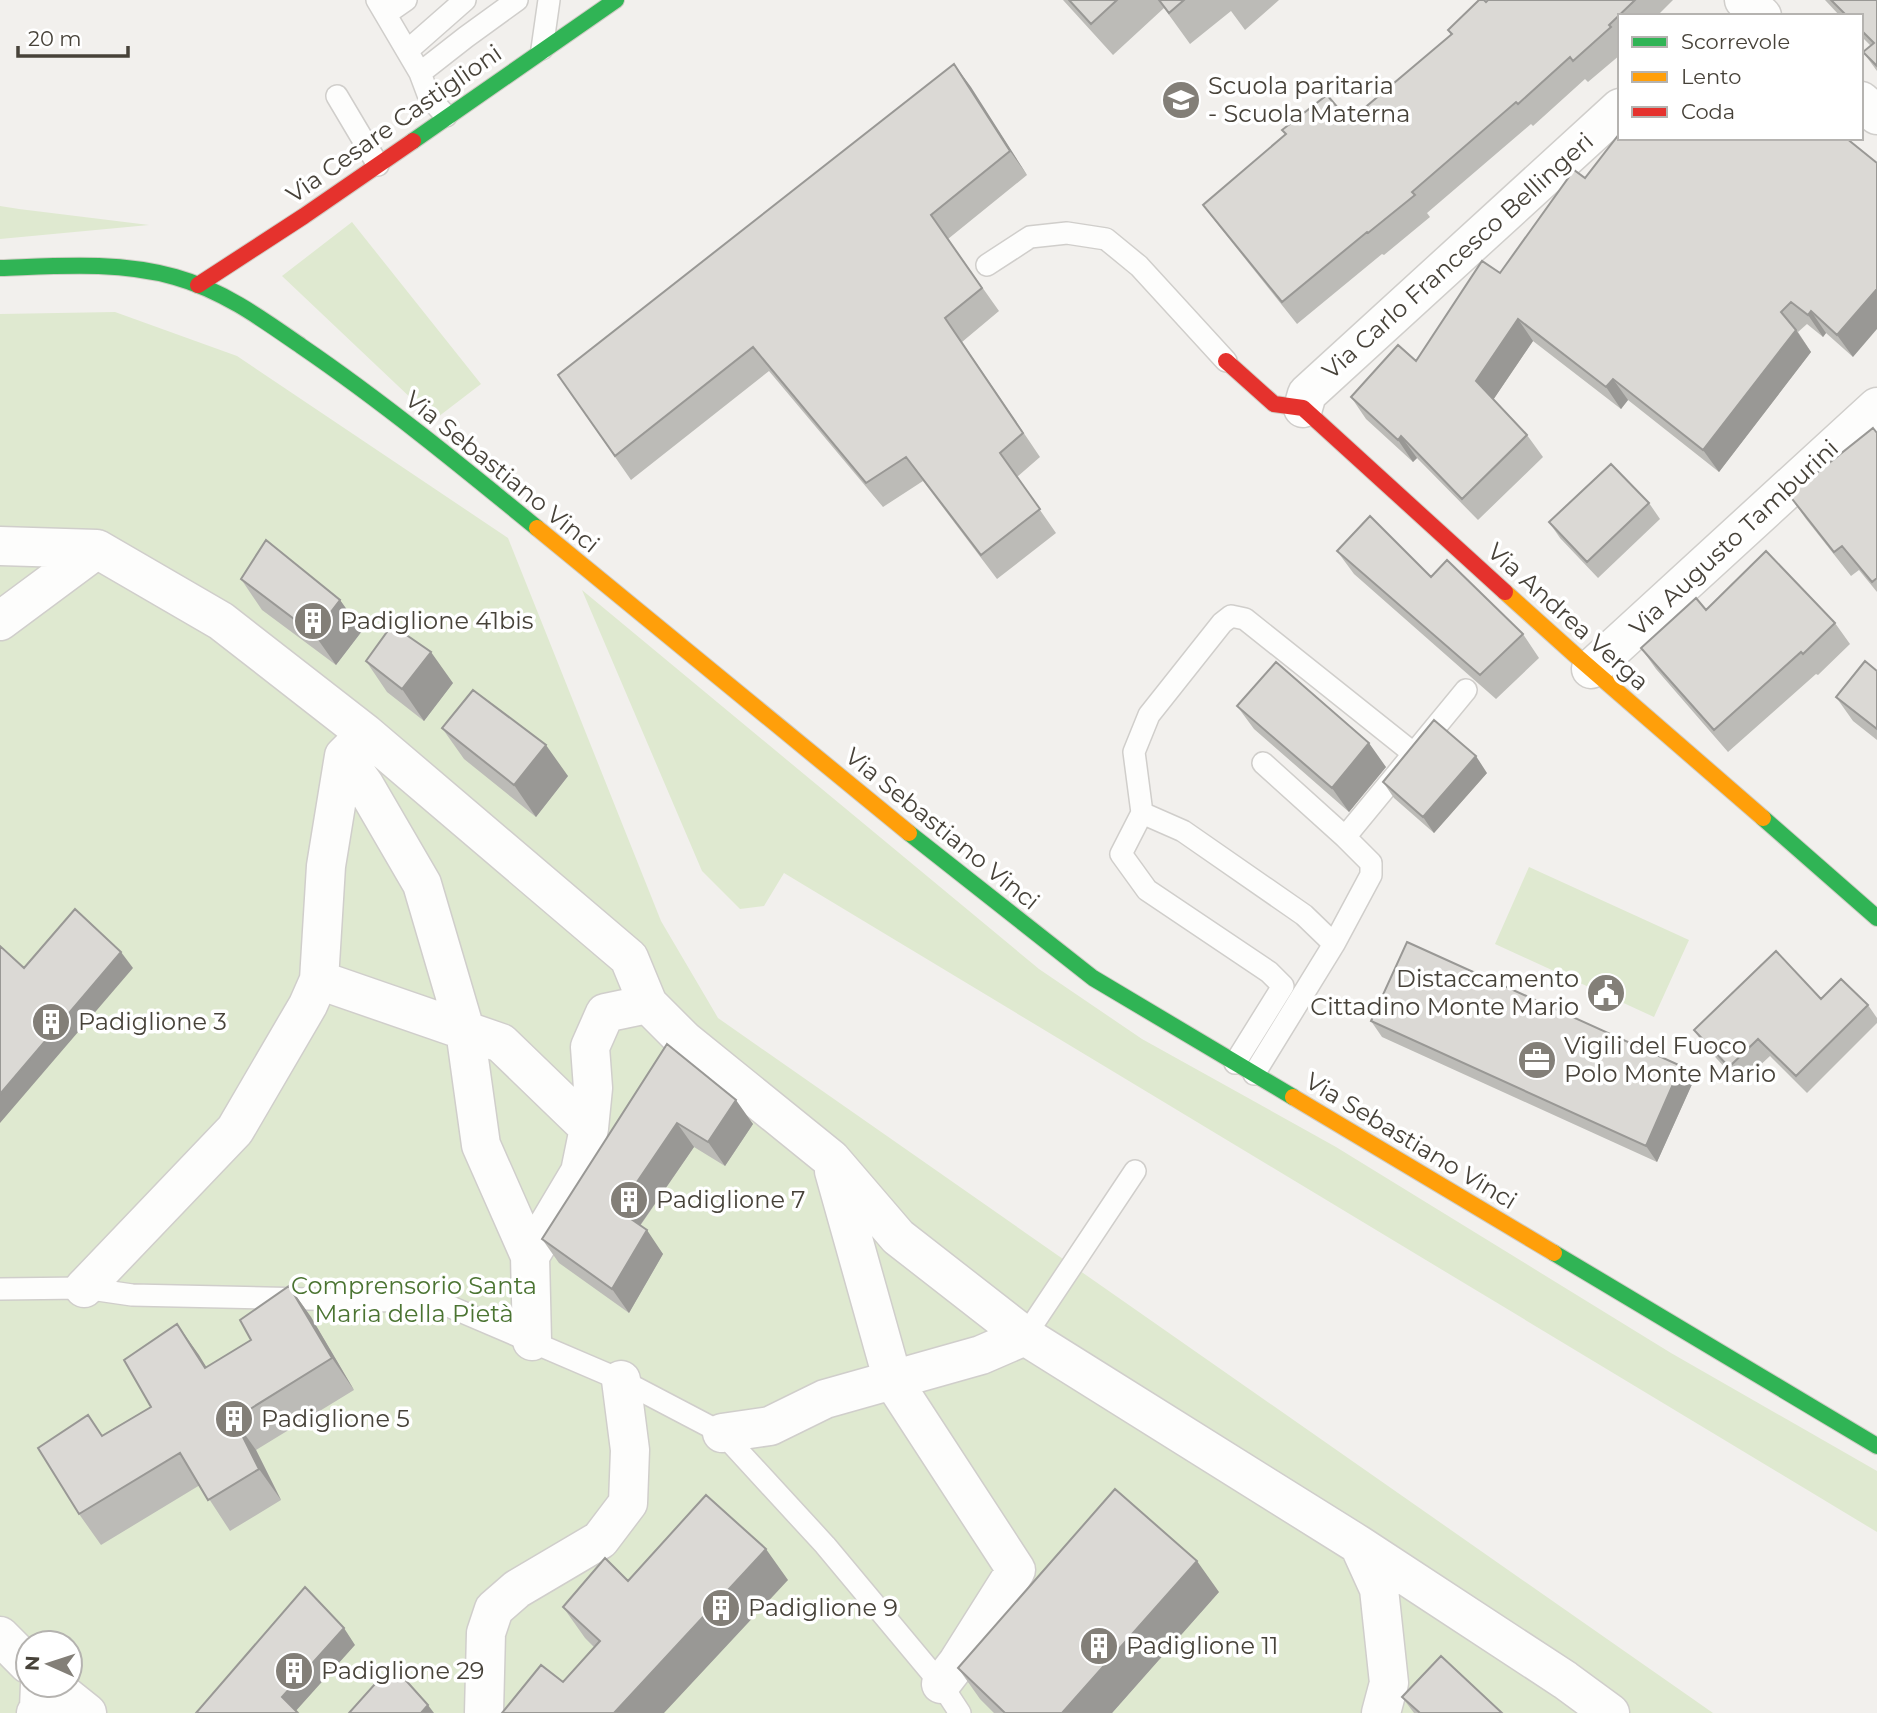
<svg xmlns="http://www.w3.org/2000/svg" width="1877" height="1713" viewBox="0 0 1877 1713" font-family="Montserrat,sans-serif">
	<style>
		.green { fill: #dfe9d0; fill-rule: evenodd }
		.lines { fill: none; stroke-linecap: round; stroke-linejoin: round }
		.lane-casing { stroke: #d0cecb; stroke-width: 24 }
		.street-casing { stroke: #d0cecb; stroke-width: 41 }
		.fast-casing { stroke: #d0cdc5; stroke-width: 18 }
		.slow-casing { stroke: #d0cdc5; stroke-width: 18 }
		.jam-casing { stroke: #d0cdc5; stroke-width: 18 }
		.lane { stroke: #fdfdfc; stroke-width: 21 }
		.street { stroke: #fdfdfc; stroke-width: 38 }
		.fast { stroke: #30b455; stroke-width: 16 }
		.slow { stroke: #ff9f0a; stroke-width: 16 }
		.jam { stroke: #e5322d; stroke-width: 16 }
		.wall { fill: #bcbbb7 }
		.shaded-wall { fill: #999895 }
		.building { fill: #dbd9d5; stroke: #999895; stroke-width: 2 }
		.labels { text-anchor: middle; stroke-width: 7; stroke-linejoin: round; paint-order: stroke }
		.poi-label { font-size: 24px; fill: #474239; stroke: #fff; text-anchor: start }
		.street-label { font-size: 24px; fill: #474239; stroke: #fff }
		.park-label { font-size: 24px; fill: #4b7432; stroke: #fff }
	</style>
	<rect width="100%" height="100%" fill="#f2f0ed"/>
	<!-- green -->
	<path class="green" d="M 0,206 L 19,209 L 149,225 L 0,239 Z
		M 352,222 L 481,384 L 434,420 L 282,276 Z
		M 115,312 L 237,356 L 508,538 L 661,921 L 718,1018 L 1713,1713 L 0,1713 L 0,314 ZM 28,1643 L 70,1643 L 70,1685 L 28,1685 Z
		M 582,590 L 1039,969 L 1142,1039 L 1336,1147 L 1671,1353 L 1877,1471 L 1877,1532 L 784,873 L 764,906 L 740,909 L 702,871 Z
		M 1529,867 L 1689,940 L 1654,1017 L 1495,944 Z"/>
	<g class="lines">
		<defs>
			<path id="lane" d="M 377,0 L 420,73 L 429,97 L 446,116
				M 386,14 L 406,0
				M 542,49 L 549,0
				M 407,51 L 465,0
				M 420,73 L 466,37 L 517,0
				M 337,96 L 378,165
				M 987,265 L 1030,237 L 1067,233 L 1106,239 L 1139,266 L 1226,361
				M 1263,763 L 1345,837 L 1371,863 L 1371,875 L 1334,944
				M 1142,813 L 1134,752 L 1149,715 L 1222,623 L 1231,616 L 1245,619 L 1413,753
				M 1345,837 L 1466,690
				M 1235,1063 L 1283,986 L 1269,972 L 1147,890 L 1121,854 L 1142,813 L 1183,831 L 1304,915 L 1334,944 L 1254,1074
				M 0,1289 L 84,1288 L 132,1295 L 439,1302 L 621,1380 L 722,1433 L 825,1545 L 941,1684 L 960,1713
				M 1025,1336 L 1135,1171"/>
			<path id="street" d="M 1744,0 L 1762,16
				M 1861,101 L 1877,115
				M 1303,408 L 1307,394 L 1620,108
				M 0,546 L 97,549 L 221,621 L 366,734 L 629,958 L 648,1004 L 684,1040 L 831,1159 L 898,1237 L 1025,1336 L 1359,1545 L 1565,1680 L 1610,1713
				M 0,621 L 97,549
				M 1591,669 L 1877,407
				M 344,756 L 365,786 L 422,884 L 465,1030 L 481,1145 L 530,1256
				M 319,980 L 501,1043 L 589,1128
				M 834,1171 L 893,1381 L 1016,1570 L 958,1662 L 941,1684
				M 84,1288 L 235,1130 L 308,1005 L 319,980 L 326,866 L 344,756 L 366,734
				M 532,1341 L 530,1256 L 580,1172 L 589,1128 L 593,1088 L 590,1047 L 605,1013 L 648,1004
				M 722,1433 L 770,1426 L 825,1399 L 981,1355 L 1025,1336
				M 1359,1545 L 1379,1589 L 1389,1683 L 1381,1713
				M 0,1636 L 28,1664
				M 52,1685 L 87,1713
				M 36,1713 L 39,1708 L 40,1685
				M 484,1713 L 486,1633 L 494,1609 L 517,1589 L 600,1540 L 628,1503 L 630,1450 L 621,1380"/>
			<path id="fast" d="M 413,141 L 616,0
				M 0,268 C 58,266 118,261 175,277 C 222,290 261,318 301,346 C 383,402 460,465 537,528
				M 1763,818 L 1877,918
				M 909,833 L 1093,978 L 1293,1097
				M 1554,1253 L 1877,1446"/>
			<path id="slow" d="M 537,528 L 909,833
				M 1505,592 L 1574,654 L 1763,818
				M 1293,1097 L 1554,1253"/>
			<path id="jam" d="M 198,285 L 304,216 L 413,141
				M 1226,361 L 1274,404 L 1303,408 L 1505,592"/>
		</defs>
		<!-- lane casing -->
		<use href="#lane" class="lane-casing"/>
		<!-- street casing -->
		<use href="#street" class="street-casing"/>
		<!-- fast casing -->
		<use href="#fast" class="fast-casing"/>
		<!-- slow casing -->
		<use href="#slow" class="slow-casing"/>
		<!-- jam casing -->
		<use href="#jam" class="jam-casing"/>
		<!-- lane -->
		<use href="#lane" class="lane"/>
		<!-- street -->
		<use href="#street" class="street"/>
		<!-- fast -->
		<use href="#fast" class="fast"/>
		<!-- slow -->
		<use href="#slow" class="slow"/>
		<!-- jam -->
		<use href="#jam" class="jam"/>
	</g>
	<!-- wall -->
	<path class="wall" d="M 1063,0 L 1279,0 L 1245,30 L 1231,11 L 1190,44 L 1164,8 L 1113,55 Z
		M 1488,0 L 1673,0 L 1657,16 L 1620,16 L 1620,55 L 1588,82 L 1585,79 L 1533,126 L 1531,124 L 1427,213 L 1430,217 L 1384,255 L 1382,254 L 1297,324 L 1219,226 L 1203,205 L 1349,121 L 1451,35 L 1448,30 Z
		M 1825,0 L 1877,0 L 1877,71 L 1863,52 L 1871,46 L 1861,36 L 1861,16 L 1840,16 Z
		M 954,64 L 1027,175 L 948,239 L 999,311 L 962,342 L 1040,457 L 1017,477 L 1056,533 L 997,579 L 923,481 L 883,507 L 769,371 L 631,480 L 558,375 Z
		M 1846,138 L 1853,357 L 1826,333 L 1823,337 L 1807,324 L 1798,332 L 1811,352 L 1719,472 L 1628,400 L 1621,409 L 1533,341 L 1493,400 L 1527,435 L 1543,457 L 1478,520 L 1417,458 L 1413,462 L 1366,419 L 1351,397 L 1416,361 L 1500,273 L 1585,178 Z
		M 1877,433 L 1877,592 L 1859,570 L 1851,576 L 1806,519 L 1789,495 Z
		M 1649,503 L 1660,519 L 1598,578 L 1560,538 L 1549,522 Z
		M 1337,551 L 1523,634 L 1539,658 L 1496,699 L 1354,574 Z
		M 241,579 L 340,600 L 362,631 L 336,665 L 262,610 Z
		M 1706,610 L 1835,623 L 1850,644 L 1818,675 L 1816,674 L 1728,752 L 1656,669 L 1641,648 Z
		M 366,661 L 453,683 L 424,721 L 387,692 Z
		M 1877,671 L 1877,740 L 1853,721 L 1836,697 Z
		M 1237,706 L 1386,767 L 1349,812 L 1254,729 Z
		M 442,728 L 568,776 L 536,817 L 464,759 Z
		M 1487,773 L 1434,833 L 1394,798 L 1383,782 Z
		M 1821,999 L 1868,1005 L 1877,1018 L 1877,1023 L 1807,1093 L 1770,1056 L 1740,1084 L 1705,1046 L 1694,1030 Z
		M 1371,1021 L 1693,1082 L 1657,1162 L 1382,1037 Z
		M 667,1044 L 753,1124 L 725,1166 L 694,1147 L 640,1226 L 663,1254 L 629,1313 L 559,1263 L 542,1239 Z
		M 289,1286 L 311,1317 L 354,1390 L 256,1450 L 281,1500 L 230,1531 L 200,1485 L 101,1545 L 79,1514 L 88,1415 L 102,1435 L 151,1407 L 177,1324 L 206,1367 L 251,1340 Z
		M 788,1580 L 563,1682 L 594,1647 L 585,1638 L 563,1607 L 628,1581 Z
		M 1219,1592 L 1112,1713 L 994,1713 L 980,1699 L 958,1668 Z
		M 1402,1697 L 1502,1713 L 1414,1713 Z"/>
	<!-- shaded-wall -->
	<path class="shaded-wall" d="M 954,64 L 971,87 L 1027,175 L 1010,151 Z
		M 1877,289 L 1877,329 L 1853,357 L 1837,335 Z
		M 1811,311 L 1826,333 L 1823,337 L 1808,315 Z
		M 1518,319 L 1533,341 L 1491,403 L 1476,381 Z
		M 1796,330 L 1811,352 L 1719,472 L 1703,450 Z
		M 1613,379 L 1628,400 L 1621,409 L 1606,387 Z
		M 1401,436 L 1417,458 L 1413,462 L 1398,440 Z
		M 340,600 L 362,631 L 336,665 L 314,634 Z
		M 431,652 L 453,683 L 424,721 L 402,689 Z
		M 1369,743 L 1386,767 L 1349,812 L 1332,788 Z
		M 546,745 L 568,776 L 536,817 L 514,785 Z
		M 1476,756 L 1487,773 L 1434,833 L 1423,817 Z
		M 121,952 L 133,968 L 0,1123 L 0,1094 Z
		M 1681,1066 L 1693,1082 L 1657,1162 L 1646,1146 Z
		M 736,1100 L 753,1124 L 725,1166 L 708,1142 Z
		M 677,1123 L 694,1147 L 634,1234 L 618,1210 Z
		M 647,1230 L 663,1254 L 629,1313 L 612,1289 Z
		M 289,1286 L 311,1317 L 354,1390 L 332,1358 Z
		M 177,1324 L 199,1355 L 226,1399 L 205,1368 Z
		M 234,1419 L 256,1450 L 281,1500 L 259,1469 Z
		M 766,1549 L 788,1580 L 664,1713 L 614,1713 Z
		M 1197,1561 L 1219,1592 L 1112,1713 L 1062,1713 Z
		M 344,1628 L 355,1645 L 294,1713 L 282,1697 Z
		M 428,1705 L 434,1713 L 421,1713 Z"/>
	<!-- building -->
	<path class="building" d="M 1069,0 L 1117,0 L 1091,24 Z
		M 1159,0 L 1184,0 L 1169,13 Z
		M 1479,0 L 1484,0 L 1486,2 L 1488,0 L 1635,0 L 1609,25 L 1611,27 L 1573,61 L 1570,57 L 1518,104 L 1516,102 L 1412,192 L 1415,195 L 1368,233 L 1367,232 L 1282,302 L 1203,205 L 1286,134 L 1282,130 L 1327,95 L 1349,121 L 1452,34 L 1448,30 Z
		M 1831,0 L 1877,0 L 1877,66 L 1863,52 L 1874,43 L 1861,30 L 1861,16 L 1847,16 Z
		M 954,64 L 1010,151 L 931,215 L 982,288 L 945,318 L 1023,433 L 1000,453 L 1040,509 L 981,555 L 906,457 L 866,483 L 753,347 L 615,456 L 558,375 Z
		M 1620,133 L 1620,138 L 1846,138 L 1877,163 L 1877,289 L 1837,335 L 1811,311 L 1808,315 L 1791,302 L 1781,312 L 1796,330 L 1703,450 L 1613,379 L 1606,387 L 1518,319 L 1476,381 L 1527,435 L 1462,499 L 1401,436 L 1398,440 L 1351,397 L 1398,345 L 1416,361 L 1482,261 L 1500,273 L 1574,170 L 1585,178 Z
		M 1873,428 L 1877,433 L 1877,578 L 1872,582 L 1842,546 L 1834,552 L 1789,495 Z
		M 1611,464 L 1649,503 L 1587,562 L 1549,522 Z
		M 1370,516 L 1431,577 L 1447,560 L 1523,634 L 1480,675 L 1337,551 Z
		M 266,540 L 340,600 L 314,634 L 241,579 Z
		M 1766,551 L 1835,623 L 1803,654 L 1801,652 L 1714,730 L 1641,648 L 1696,598 L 1706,610 Z
		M 392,625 L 431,652 L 402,689 L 366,661 Z
		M 1865,661 L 1877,671 L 1877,729 L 1836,697 Z
		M 1276,662 L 1369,743 L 1332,788 L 1237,706 Z
		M 473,690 L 546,745 L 514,785 L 442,728 Z
		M 1434,720 L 1476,756 L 1423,817 L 1383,782 Z
		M 75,909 L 121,952 L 0,1094 L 0,946 L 24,968 Z
		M 1407,942 L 1681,1066 L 1646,1146 L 1371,1021 Z
		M 1776,951 L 1821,999 L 1841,979 L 1868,1005 L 1796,1076 L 1758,1039 L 1729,1067 L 1694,1030 Z
		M 667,1044 L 736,1100 L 708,1142 L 677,1123 L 618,1210 L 647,1230 L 612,1289 L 542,1239 Z
		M 289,1286 L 332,1358 L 234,1419 L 259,1469 L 208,1500 L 180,1453 L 79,1514 L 38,1448 L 88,1415 L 102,1436 L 151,1407 L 124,1360 L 177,1324 L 205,1368 L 251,1340 L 240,1320 Z
		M 1115,1489 L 1197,1561 L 1062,1713 L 1005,1713 L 958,1668 Z
		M 706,1495 L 766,1549 L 614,1713 L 502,1713 L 541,1665 L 563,1682 L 600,1641 L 563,1607 L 605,1558 L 628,1581 Z
		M 305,1587 L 344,1628 L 282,1697 L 298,1713 L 196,1713 Z
		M 1441,1656 L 1502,1713 L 1420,1713 L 1402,1697 Z
		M 392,1665 L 428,1705 L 421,1713 L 349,1713 Z"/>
	<!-- icons -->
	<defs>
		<symbol id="school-disc" viewBox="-11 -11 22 22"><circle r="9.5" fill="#837f78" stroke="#fff"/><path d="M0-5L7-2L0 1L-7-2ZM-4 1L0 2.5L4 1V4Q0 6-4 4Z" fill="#fff"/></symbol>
		<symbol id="building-disc" viewBox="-11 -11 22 22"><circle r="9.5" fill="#837f78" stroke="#fff"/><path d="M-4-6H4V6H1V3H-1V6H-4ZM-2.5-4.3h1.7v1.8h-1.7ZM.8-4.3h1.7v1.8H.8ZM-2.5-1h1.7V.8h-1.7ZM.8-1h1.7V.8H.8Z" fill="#fff"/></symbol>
		<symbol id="civic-disc" viewBox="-11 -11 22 22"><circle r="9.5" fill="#837f78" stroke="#fff"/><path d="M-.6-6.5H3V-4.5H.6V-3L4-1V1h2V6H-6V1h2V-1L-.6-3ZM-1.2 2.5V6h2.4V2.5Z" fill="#fff"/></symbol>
		<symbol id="office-disc" viewBox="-11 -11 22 22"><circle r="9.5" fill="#837f78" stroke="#fff"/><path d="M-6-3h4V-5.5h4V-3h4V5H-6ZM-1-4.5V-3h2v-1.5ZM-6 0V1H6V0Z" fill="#fff"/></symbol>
	</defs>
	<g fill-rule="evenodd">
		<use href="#school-disc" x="1159" y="78" width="44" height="44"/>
		<use href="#building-disc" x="291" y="599" width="44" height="44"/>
		<use href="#civic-disc" x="1584" y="971" width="44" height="44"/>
		<use href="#building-disc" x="29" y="1000" width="44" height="44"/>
		<use href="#office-disc" x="1515" y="1038" width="44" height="44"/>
		<use href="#building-disc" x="607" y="1178" width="44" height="44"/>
		<use href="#building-disc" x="212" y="1397" width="44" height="44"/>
		<use href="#building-disc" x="699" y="1586" width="44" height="44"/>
		<use href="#building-disc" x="1077" y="1624" width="44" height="44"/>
		<use href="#building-disc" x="272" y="1649" width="44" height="44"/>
	</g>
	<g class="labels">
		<!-- poi labels -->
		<g class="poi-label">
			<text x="1208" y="94">Scuola paritaria<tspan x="1208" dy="28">- Scuola Materna</tspan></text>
			<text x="340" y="629">Padiglione 41bis</text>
			<text x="1579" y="987" text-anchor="end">Distaccamento<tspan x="1579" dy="28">Cittadino Monte Mario</tspan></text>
			<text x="78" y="1030">Padiglione 3</text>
			<text x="1564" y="1054">Vigili del Fuoco<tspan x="1564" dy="28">Polo Monte Mario</tspan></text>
			<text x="656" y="1208">Padiglione 7</text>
			<text x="261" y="1427">Padiglione 5</text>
			<text x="748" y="1616">Padiglione 9</text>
			<text x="1126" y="1654">Padiglione 11</text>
			<text x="321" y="1679">Padiglione 29</text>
		</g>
		<!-- street labels -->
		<g class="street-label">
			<text transform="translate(394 124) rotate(-35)" y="8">Via Cesare Castiglioni</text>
			<text transform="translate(1458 256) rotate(-42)" y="8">Via Carlo Francesco Bellingeri</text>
			<text transform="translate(502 472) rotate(39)" y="8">Via Sebastiano Vinci</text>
			<text transform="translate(1734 538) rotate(-43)" y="8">Via Augusto Tamburini</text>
			<text transform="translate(1568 617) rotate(42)" y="8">Via Andrea Verga</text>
			<text transform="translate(942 829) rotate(39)" y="8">Via Sebastiano Vinci</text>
			<text transform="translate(1411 1141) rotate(31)" y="8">Via Sebastiano Vinci</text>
		</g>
		<!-- park labels -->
		<g class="park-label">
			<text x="414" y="1294">Comprensorio Santa<tspan x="414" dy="28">Maria della Pietà</tspan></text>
		</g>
	</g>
	<!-- legend -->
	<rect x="1618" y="14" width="245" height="126" fill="#ffffff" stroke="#b5b3b0" stroke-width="2"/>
	<rect x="1632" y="37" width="35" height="10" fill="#30b455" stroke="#b5b3b0" stroke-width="2"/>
	<text x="1681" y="49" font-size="21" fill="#474239">Scorrevole</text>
	<rect x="1632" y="72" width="35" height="10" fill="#ff9f0a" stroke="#b5b3b0" stroke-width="2"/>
	<text x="1681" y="84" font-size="21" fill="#474239">Lento</text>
	<rect x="1632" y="107" width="35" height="10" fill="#e5322d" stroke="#b5b3b0" stroke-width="2"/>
	<text x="1681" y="119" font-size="21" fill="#474239">Coda</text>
	<!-- north arrow -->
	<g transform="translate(49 1664) rotate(273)"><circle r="33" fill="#ffffff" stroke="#b5b3b0" stroke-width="2"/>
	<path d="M0-5L12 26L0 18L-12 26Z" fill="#837f78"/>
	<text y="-10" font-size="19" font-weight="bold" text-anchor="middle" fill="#474239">N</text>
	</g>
	<!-- scale -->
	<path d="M18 46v10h110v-10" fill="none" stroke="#474239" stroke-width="3.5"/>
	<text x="28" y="46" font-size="21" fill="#474239" stroke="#ffffff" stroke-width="5" paint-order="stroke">20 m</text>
</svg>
